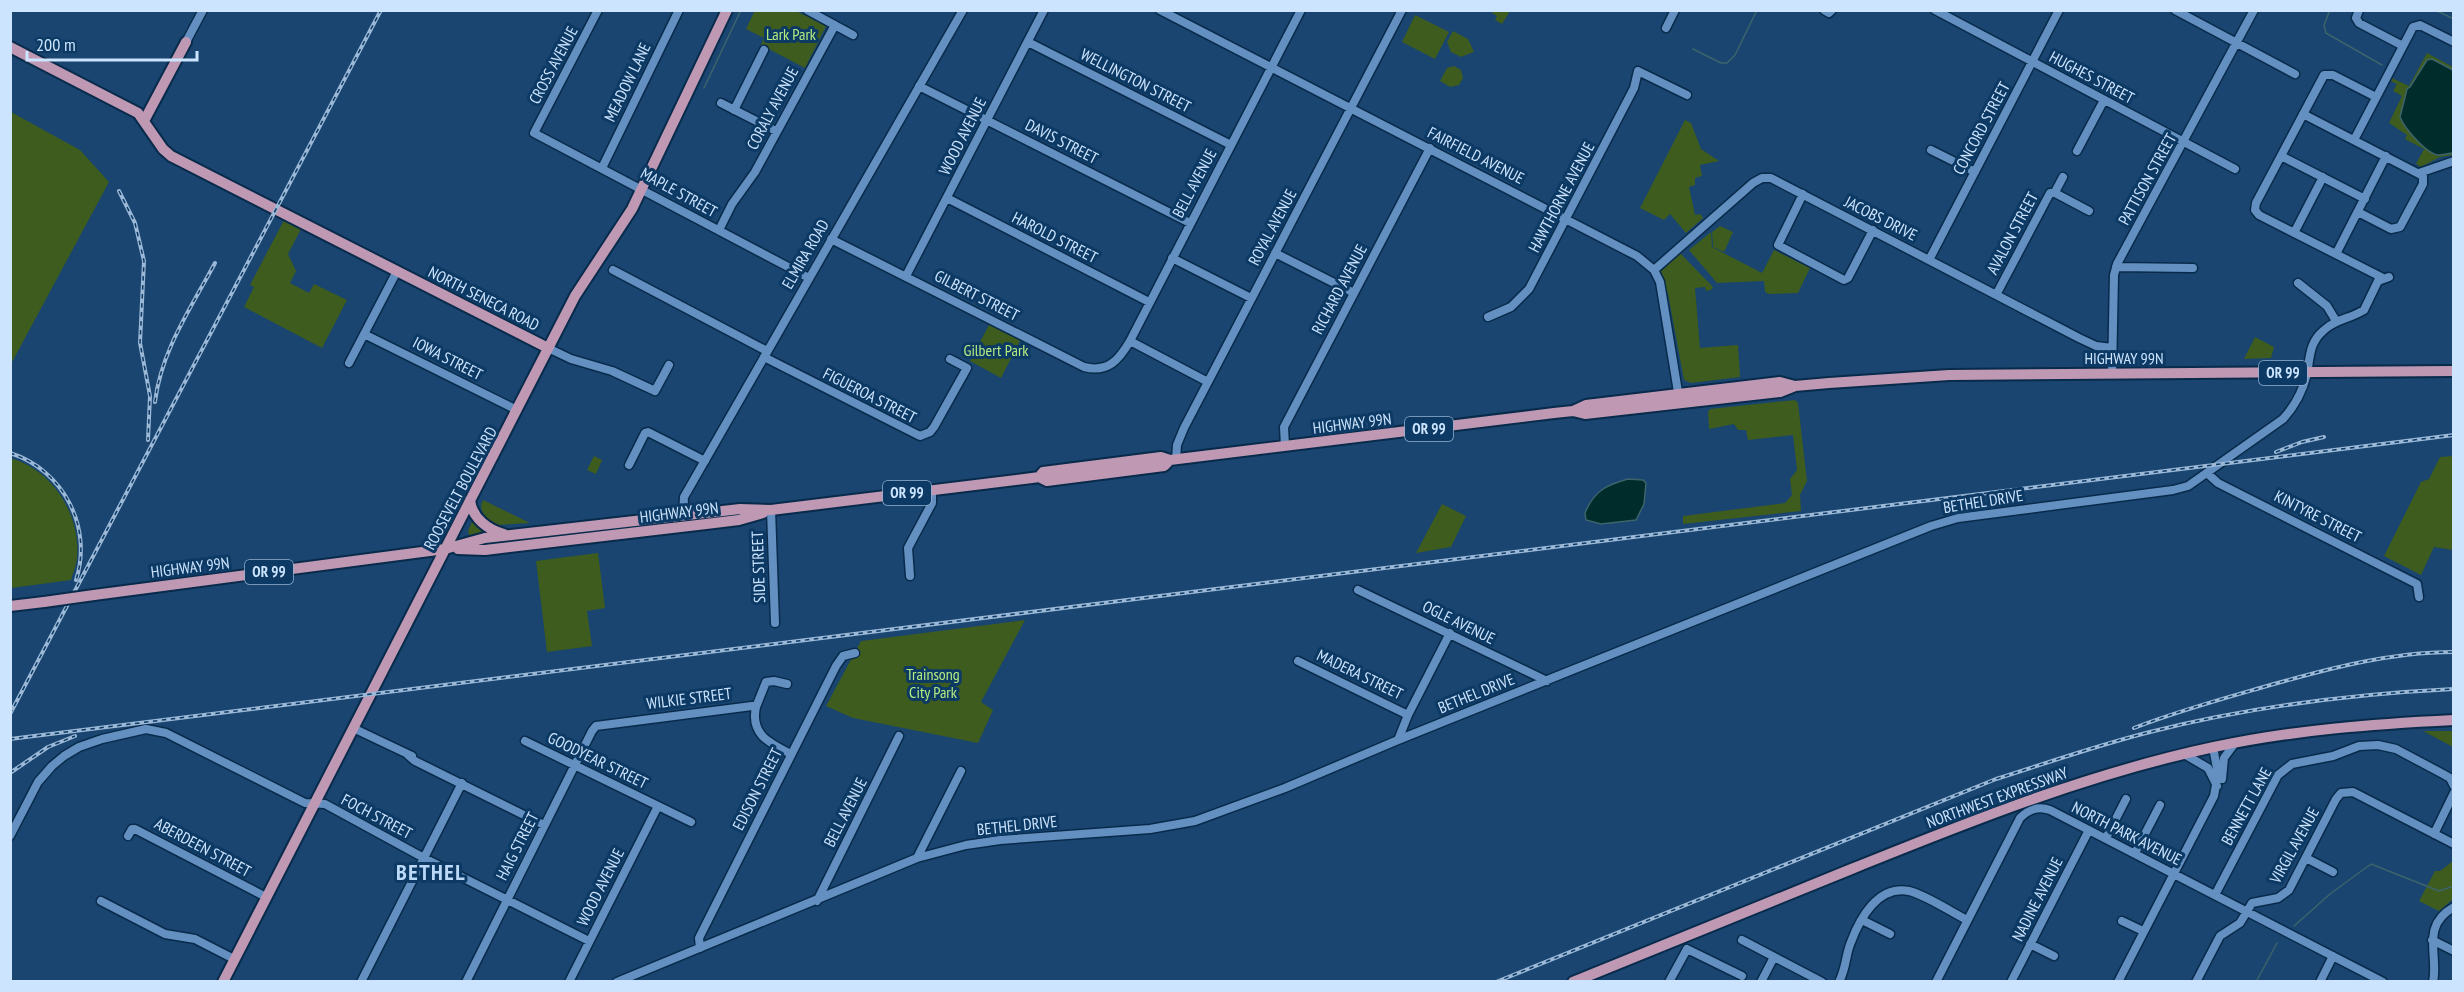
<svg xmlns="http://www.w3.org/2000/svg" width="2464" height="992" viewBox="0 0 2464 992" font-family="'PT Sans Narrow',sans-serif">
	<style>
		.green { fill: #3e5c1e }
		.water { fill: #002d2c; stroke: #3d646b; stroke-width: 1.5 }
		.lines { fill: none; stroke-linecap: round; stroke-linejoin: round }
		.stream { stroke: #3d646b; stroke-width: 1.5 }
		.minor-casing { stroke: #092b4b; stroke-width: 11 }
		.major-casing { stroke: #092b4b; stroke-width: 14 }
		.minor { stroke: #6390c0; stroke-width: 8 }
		.major { stroke: #bf98b3; stroke-width: 10 }
		.rail-casing { stroke: #9bb8d7; stroke-width: 4 }
		.rail { stroke: #0d3a64; stroke-width: 1.5; stroke-dasharray: 4.5; stroke-linecap: butt }
		.major-bridge-casing { stroke: #092b4b; stroke-width: 14; stroke-linecap: butt }
		.major-bridge { stroke: #bf98b3; stroke-width: 10 }
		.labels { text-anchor: middle; stroke-width: 6; stroke-linejoin: round; paint-order: stroke }
		.shield { fill: #0d3a64; stroke: #93b1d0; stroke-width: 1.5 }
		.shield-label { font-size: 15px; font-weight: bold; fill: #cce4fe }
		.park-label { font-size: 16px; fill: #b4ec7f; stroke: #0d3a64 }
		.street-label { font-size: 16px; fill: #cce4fe; stroke: #0d3a64 }
		.district-label { font-size: 22px; font-weight: bold; letter-spacing: 1.5px; fill: #bcd9f8; stroke: #0d3a64 }
	</style>
	<rect width="100%" height="100%" fill="#194570"/>
	<!-- green -->
	<path class="green" d="M 755,10 L 796,11 L 826,26 L 805,68 L 761,45 L 764,38 L 746,29 Z
		M 1493,11 L 1493,10 L 1510,11 L 1502,24 L 1495,20 L 1497,16 L 1492,13 Z
		M 1415,15 L 1449,32 L 1435,59 L 1402,42 Z
		M 1453,31 L 1468,39 L 1474,52 L 1461,57 L 1451,52 L 1447,42 Z
		M 2427,53 L 2453,67 L 2453,155 L 2440,157 L 2421,167 L 2416,164 L 2424,149 L 2405,139 L 2407,135 L 2389,123 L 2402,96 L 2393,91 L 2397,84 L 2391,81 L 2392,78 L 2409,86 Z
		M 1454,66 L 1461,70 L 1463,78 L 1459,85 L 1450,87 L 1440,81 L 1447,68 Z
		M 11,112 L 80,150 L 109,182 L 11,364 Z
		M 1685,120 L 1691,123 L 1701,149 L 1719,161 L 1700,165 L 1702,176 L 1695,178 L 1695,185 L 1689,187 L 1695,215 L 1700,214 L 1703,218 L 1686,233 L 1670,214 L 1664,220 L 1640,208 Z
		M 284,220 L 301,229 L 288,254 L 296,271 L 290,283 L 309,293 L 314,284 L 347,300 L 322,348 L 244,307 L 254,287 L 250,285 Z
		M 1720,226 L 1733,232 L 1724,252 L 1713,247 L 1712,232 Z
		M 1711,232 L 1712,247 L 1762,273 L 1774,250 L 1810,268 L 1798,293 L 1769,294 L 1765,292 L 1764,281 L 1717,283 L 1689,250 Z
		M 1680,253 L 1713,287 L 1711,290 L 1706,291 L 1705,287 L 1695,288 L 1700,348 L 1738,345 L 1740,377 L 1691,383 L 1684,380 L 1668,294 L 1660,272 Z
		M 990,323 L 1021,339 L 1001,378 L 970,361 Z
		M 2255,337 L 2274,347 L 2271,358 L 2244,359 Z
		M 1795,400 L 1798,403 L 1807,481 L 1800,495 L 1801,511 L 1683,524 L 1683,516 L 1785,503 L 1792,495 L 1790,479 L 1797,470 L 1793,435 L 1748,440 L 1746,430 L 1738,430 L 1734,424 L 1709,429 L 1708,412 L 1710,409 Z
		M 594,456 L 602,460 L 596,474 L 587,470 Z
		M 2453,456 L 2453,550 L 2434,547 L 2421,575 L 2384,556 L 2421,482 L 2429,479 L 2440,457 Z
		M 10,458 C 53,470 81,515 77,558 C 76,566 73,573 71,580 L 11,588 Z
		M 483,500 L 530,523 L 497,525 C 487,519 477,511 483,500 Z
		M 1442,504 L 1466,516 L 1451,547 L 1416,553 Z
		M 475,521 L 488,532 L 488,534 L 469,535 L 468,531 L 472,522 Z
		M 598,553 L 605,608 L 587,611 L 592,646 L 547,652 L 536,561 Z
		M 1025,620 L 981,702 L 993,710 L 978,743 L 853,718 L 826,706 L 861,641 Z
		M 2423,731 L 2453,731 L 2453,747 Z
		M 2453,861 L 2453,899 L 2439,911 L 2419,901 L 2435,871 L 2440,871 Z"/>
	<!-- water -->
	<path class="water" d="M 2432,59 L 2453,70 L 2453,153 C 2449,153 2443,155 2438,155 C 2427,154 2404,128 2400,117 L 2407,89 L 2410,87 L 2427,60 Z
		M 1628,479 L 1643,480 L 1646,483 L 1644,504 L 1636,520 L 1601,524 L 1586,520 L 1585,513 C 1594,491 1606,485 1628,479 Z"/>
	<g class="lines">
		<!-- stream -->
		<path class="stream" d="M 2330,10 L 2324,25 L 2326,33 L 2382,65
			M 2435,10 L 2454,19
			M 1693,49 L 1721,63 L 1727,63 L 1735,55 L 1757,10
			M 704,88 L 741,10
			M 2294,926 L 2330,894 L 2371,864 L 2439,891 L 2454,886
			M 2256,982 L 2277,943"/>
		<defs>
			<path id="minor" d="M 598,10 L 534,133 L 809,278
				M 807,10 L 853,35
				M 1160,10 L 1637,256 L 1654,270 L 1660,282 L 1679,398
				M 1824,10 L 1829,13 L 1832,10
				M 1935,10 L 2235,169
				M 2175,10 L 2295,74
				M 2359,10 L 2356,18 L 2359,23 L 2403,46
				M 1666,28 L 1675,10
				M 186,42 L 203,10
				M 1028,42 L 1231,145
				M 919,86 L 1190,223
				M 2376,97 L 2333,75 L 2324,75 L 2256,203 L 2255,210 L 2259,215 L 2383,278
				M 721,103 L 776,131
				M 734,110 L 764,50
				M 2303,114 L 2423,176 L 2423,184 L 2400,227 L 2391,229 L 2358,212
				M 2354,140 L 2413,27 L 2420,25 L 2454,42
				M 1931,150 L 1975,172
				M 2077,151 L 2104,100
				M 2281,156 L 2365,199
				M 602,168 L 679,10
				M 2419,173 L 2454,161
				M 2055,192 L 2063,177
				M 1803,194 L 1778,245 L 1844,280 L 1848,278 L 1873,230
				M 947,198 L 1149,302
				M 719,230 L 732,204 L 755,172 L 835,25
				M 2294,233 L 2323,177
				M 831,239 L 1084,367 C 1108,373 1119,360 1130,341 L 1301,10
				M 1275,253 L 1354,293
				M 2336,254 L 2386,156
				M 1172,258 L 1251,298
				M 1929,260 L 2059,10
				M 2116,267 L 2193,268
				M 613,270 L 767,351
				M 1654,270 L 1753,183 L 1762,178 L 1771,178 L 2079,338 L 2096,346 L 2112,348
				M 906,276 L 1044,10
				M 2298,283 L 2327,306 L 2336,321
				M 1996,295 L 2050,193 L 2055,193 L 2089,211
				M 1488,317 L 1511,307 L 1529,289 L 1634,88 L 1638,71 L 1687,95
				M 364,334 L 517,410
				M 1130,341 L 1208,382
				M 548,348 L 571,359 L 612,371 L 655,391 L 669,365
				M 764,357 L 920,436 L 930,432 L 934,427 L 967,368 L 950,359
				M 349,363 L 397,271
				M 2112,374 L 2114,275 L 2117,264 L 2254,10
				M 1285,446 L 1284,427 L 1430,148
				M 1176,460 L 1177,445 L 1184,428 L 1402,10
				M 629,465 L 645,433 L 648,432 L 705,461
				M 2207,473 L 2218,483 L 2417,584 L 2419,597
				M 771,510 L 775,623
				M 683,516 L 684,497 L 963,10
				M 910,576 L 908,548 L 932,503 L 932,490
				M 1358,590 L 1547,681
				M 1298,661 L 1408,715
				M 756,707 L 766,682 L 774,681 L 787,684
				M 353,728 L 412,756
				M 1398,740 L 1408,715 L 1450,633
				M 525,741 L 691,822
				M 2184,754 L 2208,768 L 2217,786
				M 408,755 L 415,761 L 544,825
				M 2222,779 L 2224,758 L 2235,743
				M 2434,834 L 2454,793
				M 10,836 L 38,782 L 52,766 L 64,756 L 79,747 L 102,739 L 146,729 L 166,733 L 305,803 L 325,804 L 424,858 L 589,941
				M 128,836 L 132,829 L 135,829 L 266,897
				M 2106,838 L 2126,799
				M 2135,853 L 2160,805
				M 917,858 L 961,771
				M 2306,858 L 2333,872
				M 2215,895 L 2278,775 L 2292,764 L 2333,756 L 2359,746 L 2378,745 L 2396,749 L 2443,774 L 2450,778 L 2454,786
				M 101,901 L 165,934 L 195,939 L 234,959
				M 817,901 L 899,736
				M 1862,920 L 1890,934
				M 2122,921 L 2143,931
				M 1742,940 L 1822,982
				M 2432,940 L 2454,951
				M 2030,944 L 2054,956
				M 700,948 L 699,938 L 836,666 L 843,656 L 855,653
				M 361,982 L 462,783
				M 466,982 L 592,731 L 596,726 L 752,706 L 756,707 C 750,734 769,743 791,754
				M 569,982 L 658,806
				M 617,982 L 917,858 L 966,845 L 1000,840 L 1150,829 L 1195,821 L 1285,788 L 1398,740 L 1931,526 L 1958,518 L 2173,490 L 2188,486 L 2283,419 C 2295,406 2303,390 2307,374 C 2310,358 2309,343 2323,331 C 2335,319 2350,319 2364,310 L 2378,281 L 2389,277
				M 1669,982 L 1687,949 L 1742,976
				M 1761,982 L 1774,957
				M 1839,982 C 1847,966 1845,956 1851,942 C 1860,918 1878,885 1909,891 C 1926,895 1951,912 1967,920
				M 1936,982 L 2020,818 C 2029,809 2038,806 2050,810 L 2383,982
				M 2011,982 L 2089,830
				M 2118,982 L 2214,796 L 2218,774 L 2213,747
				M 2196,982 L 2220,936 L 2240,923 L 2252,903 L 2278,898 L 2289,890 L 2336,799 L 2341,793 L 2353,792 L 2454,844
				M 2320,982 L 2333,956
				M 2433,982 C 2439,955 2420,926 2454,907"/>
			<path id="major" d="M 10,47 L 138,113 L 163,149 L 171,156 L 548,348
				M 144,121 L 186,42
				M 1573,411 L 1586,405 L 1780,382 L 1795,386
				M 1039,477 L 1043,472 L 1161,457 L 1170,460 L 1554,413 L 1573,411 L 1585,414 L 1780,392 L 1795,386 L 1829,383 L 1949,375 L 2454,371
				M 470,500 C 472,518 488,530 504,534
				M 458,549 L 485,550 L 706,524 L 739,520 L 763,513
				M 94,595 L 445,549 L 485,538 L 740,509 L 771,510 L 1032,478 L 1039,477 L 1047,481 L 1164,466 L 1170,460
				M 10,606 L 44,602
				M 223,982 L 575,296 L 632,209 L 727,10
				M 1573,982 C 1665,944 1757,908 1849,870 C 1968,822 2087,774 2214,747 C 2293,730 2373,724 2454,720"/>
		</defs>
		<!-- minor casing -->
		<use href="#minor" class="minor-casing"/>
		<!-- major casing -->
		<use href="#major" class="major-casing"/>
		<!-- minor -->
		<use href="#minor" class="minor"/>
		<!-- major -->
		<use href="#major" class="major"/>
		<defs>
			<path id="rail" d="M 119,191 L 135,223 L 144,261 L 140,343 L 150,396 L 148,440
				M 155,402 C 161,351 191,308 215,263
				M 2276,452 L 2302,442 L 2324,437
				M 10,453 C 64,470 93,528 76,580
				M 10,714 L 381,10
				M 2134,728 C 2175,712 2218,700 2260,688 C 2323,670 2388,652 2454,652
				M 10,739 L 2454,435
				M 10,773 L 48,747 L 75,736
				M 1496,982 L 1996,779 C 2047,763 2098,745 2150,732 C 2249,707 2352,694 2454,689"/>
		</defs>
		<!-- rail casing -->
		<use href="#rail" class="rail-casing"/>
		<!-- rail -->
		<use href="#rail" class="rail"/>
		<defs>
			<path id="major-bridge" d="M 44,602 L 94,595"/>
		</defs>
		<!-- major-bridge casing -->
		<use href="#major-bridge" class="major-bridge-casing"/>
		<!-- major-bridge -->
		<use href="#major-bridge" class="major-bridge"/>
	</g>
	<g class="labels">
		<!-- shield labels -->
		<g class="shield">
			<rect x="2259" y="361" width="48" height="24" rx="4.5"/>
			<rect x="1405" y="417" width="48" height="24" rx="4.5"/>
			<rect x="883" y="481" width="48" height="24" rx="4.5"/>
			<rect x="245" y="560" width="48" height="24" rx="4.5"/>
		</g>
		<g class="shield-label">
			<text x="2283" y="378">OR 99</text>
			<text x="1429" y="434">OR 99</text>
			<text x="907" y="498">OR 99</text>
			<text x="269" y="577">OR 99</text>
		</g>
		<!-- park labels -->
		<g class="park-label">
			<text x="791" y="40">Lark Park</text>
			<text x="996" y="356">Gilbert Park</text>
			<text x="933" y="680">Trainsong<tspan x="933" dy="18">City Park</tspan></text>
		</g>
		<!-- street labels -->
		<g class="street-label">
			<text transform="translate(553 65) rotate(-62)" y="6">CROSS AVENUE</text>
			<text transform="translate(2092 77) rotate(28)" y="6">HUGHES STREET</text>
			<text transform="translate(1136 80) rotate(27)" y="6">WELLINGTON STREET</text>
			<text transform="translate(627 82) rotate(-64)" y="6">MEADOW LANE</text>
			<text transform="translate(772 108) rotate(-62)" y="6">CORALY AVENUE</text>
			<text transform="translate(1981 128) rotate(-62)" y="6">CONCORD STREET</text>
			<text transform="translate(962 136) rotate(-63)" y="6">WOOD AVENUE</text>
			<text transform="translate(1062 141) rotate(27)" y="6">DAVIS STREET</text>
			<text transform="translate(1476 155) rotate(27)" y="6">FAIRFIELD AVENUE</text>
			<text transform="translate(2147 179) rotate(-61)" y="6">PATTISON STREET</text>
			<text transform="translate(1194 183) rotate(-62)" y="6">BELL AVENUE</text>
			<text transform="translate(679 192) rotate(29)" y="6">MAPLE STREET</text>
			<text transform="translate(1561 197) rotate(-62)" y="6">HAWTHORNE AVENUE</text>
			<text transform="translate(1881 218) rotate(27)" y="6">JACOBS DRIVE</text>
			<text transform="translate(1272 227) rotate(-62)" y="6">ROYAL AVENUE</text>
			<text transform="translate(2012 233) rotate(-62)" y="6">AVALON STREET</text>
			<text transform="translate(1055 237) rotate(27)" y="6">HAROLD STREET</text>
			<text transform="translate(805 254) rotate(-60)" y="6">ELMIRA ROAD</text>
			<text transform="translate(1339 289) rotate(-62)" y="6">RICHARD AVENUE</text>
			<text transform="translate(977 295) rotate(27)" y="6">GILBERT STREET</text>
			<text transform="translate(484 298) rotate(27)" y="6">NORTH SENECA ROAD</text>
			<text transform="translate(448 358) rotate(27)" y="6">IOWA STREET</text>
			<text x="2124" y="364">HIGHWAY 99N</text>
			<text transform="translate(870 395) rotate(27)" y="6">FIGUEROA STREET</text>
			<text transform="translate(1352 423) rotate(-7)" y="6">HIGHWAY 99N</text>
			<text transform="translate(460 488) rotate(-62)" y="6">ROOSEVELT BOULEVARD</text>
			<text transform="translate(1983 501) rotate(-9)" y="6">BETHEL DRIVE</text>
			<text transform="translate(679 512) rotate(-7)" y="6">HIGHWAY 99N</text>
			<text transform="translate(2318 516) rotate(27)" y="6">KINTYRE STREET</text>
			<text transform="translate(190 567) rotate(-7)" y="6">HIGHWAY 99N</text>
			<text transform="translate(758 567) rotate(-92)" y="6">SIDE STREET</text>
			<text transform="translate(1459 622) rotate(26)" y="6">OGLE AVENUE</text>
			<text transform="translate(1360 674) rotate(26)" y="6">MADERA STREET</text>
			<text transform="translate(1476 693) rotate(-22)" y="6">BETHEL DRIVE</text>
			<text transform="translate(689 698) rotate(-7)" y="6">WILKIE STREET</text>
			<text transform="translate(598 760) rotate(26)" y="6">GOODYEAR STREET</text>
			<text transform="translate(757 789) rotate(-63)" y="6">EDISON STREET</text>
			<text transform="translate(1997 797) rotate(-20)" y="6">NORTHWEST EXPRESSWAY</text>
			<text transform="translate(2246 806) rotate(-61)" y="6">BENNETT LANE</text>
			<text transform="translate(845 812) rotate(-63)" y="6">BELL AVENUE</text>
			<text transform="translate(377 816) rotate(28)" y="6">FOCH STREET</text>
			<text transform="translate(1017 825) rotate(-6)" y="6">BETHEL DRIVE</text>
			<text transform="translate(2127 833) rotate(27)" y="6">NORTH PARK AVENUE</text>
			<text transform="translate(2294 845) rotate(-61)" y="6">VIRGIL AVENUE</text>
			<text transform="translate(517 846) rotate(-63)" y="6">HAIG STREET</text>
			<text transform="translate(203 847) rotate(28)" y="6">ABERDEEN STREET</text>
			<text transform="translate(600 887) rotate(-63)" y="6">WOOD AVENUE</text>
			<text transform="translate(2037 899) rotate(-63)" y="6">NADINE AVENUE</text>
		</g>
		<!-- district labels -->
		<g class="district-label">
			<text x="431" y="880">BETHEL</text>
		</g>
	</g>
	<!-- border -->
	<rect width="2464" height="992" fill="none" stroke="#cce4fe" stroke-width="24"/>
	<!-- scale -->
	<path d="M27 51v9h170v-9" fill="none" stroke="#cce4fe" stroke-width="3"/>
	<text x="36" y="51" font-size="18" fill="#cce4fe" stroke="#0d3a64" stroke-width="4.5" paint-order="stroke">200 m</text>
</svg>
